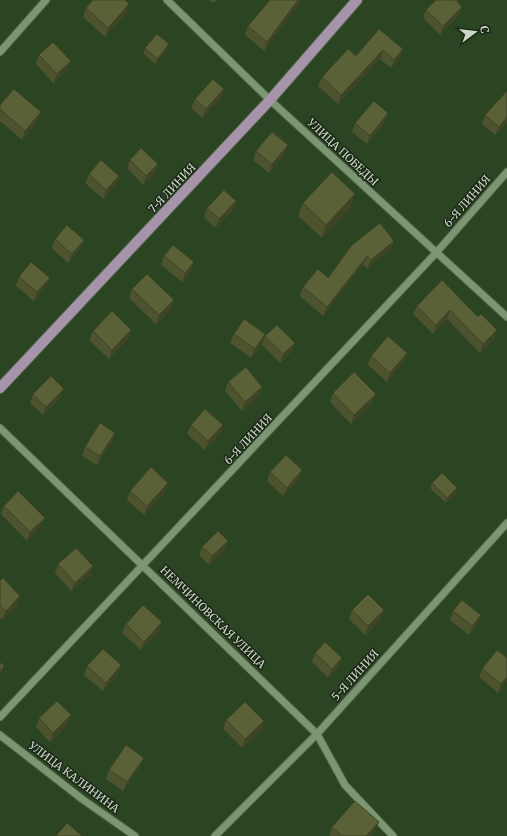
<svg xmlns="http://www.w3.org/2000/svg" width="507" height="836" viewBox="0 0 507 836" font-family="Merriweather,serif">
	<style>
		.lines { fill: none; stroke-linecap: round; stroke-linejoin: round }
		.minor-casing { stroke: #4a5e41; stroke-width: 9 }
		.major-casing { stroke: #4a5e41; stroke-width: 12 }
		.minor { stroke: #7b9670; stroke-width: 7 }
		.major { stroke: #a694ab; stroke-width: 10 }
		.wall { fill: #4d532f }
		.shaded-wall { fill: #3f4426 }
		.building { fill: #5a6137; stroke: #3f4426 }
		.labels { text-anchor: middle; stroke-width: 3; stroke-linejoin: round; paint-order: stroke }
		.street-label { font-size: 11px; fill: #cad9c5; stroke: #1c2717 }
	</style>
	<rect width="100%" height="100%" fill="#2b4422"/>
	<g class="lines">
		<defs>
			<path id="minor" d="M 167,0 L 270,100 L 507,317
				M 0,52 L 46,0
				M 0,428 L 317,734 L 345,785 L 393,836
				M 0,717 L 436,253 L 507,172
				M 0,735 L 82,799 L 135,836
				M 215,836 L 317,734 L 507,523"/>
			<path id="major" d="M 0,388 L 270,100 L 357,0"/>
		</defs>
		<!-- minor casing -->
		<use href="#minor" class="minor-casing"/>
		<!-- major casing -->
		<use href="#major" class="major-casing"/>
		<!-- minor -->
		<use href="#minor" class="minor"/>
		<!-- major -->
		<use href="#major" class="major"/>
	</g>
	<!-- wall -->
	<path class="wall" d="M 209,0 L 217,0 L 214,3 Z
		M 302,0 L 264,51 L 245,35 L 248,26 Z
		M 462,7 L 459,15 L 440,35 L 423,18 L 426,10 Z
		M 86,8 L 126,13 L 105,37 L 83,17 Z
		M 379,29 L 400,58 L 391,68 L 380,59 L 338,104 L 318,86 L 322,77 L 356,56 Z
		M 145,48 L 168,49 L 155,64 L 143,53 Z
		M 39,55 L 71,61 L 67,70 L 53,83 L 36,64 Z
		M 224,89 L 221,98 L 202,118 L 191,108 L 195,99 Z
		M 507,91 L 507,123 L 495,135 L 482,124 L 485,115 Z
		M 0,105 L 38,121 L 22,140 L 0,121 Z
		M 385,122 L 367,144 L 352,132 L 355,123 Z
		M 288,145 L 284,154 L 269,173 L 253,160 L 256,151 Z
		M 130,160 L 158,164 L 155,173 L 143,185 L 127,168 Z
		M 89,174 L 119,176 L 116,185 L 103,199 L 85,183 Z
		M 236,201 L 233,210 L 215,228 L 204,217 L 207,208 Z
		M 303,203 L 351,207 L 322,238 L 298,216 Z
		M 55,239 L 80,249 L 68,263 L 52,248 Z
		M 394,241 L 391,249 L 367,269 L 363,264 L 323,316 L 300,296 L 303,287 L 328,278 L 352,245 Z
		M 164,256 L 194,262 L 191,271 L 182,282 L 161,265 Z
		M 19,277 L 50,278 L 46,286 L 34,301 L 16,286 Z
		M 442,280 L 494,339 L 480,353 L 447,319 L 433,334 L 413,314 L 417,306 Z
		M 132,289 L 174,300 L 171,309 L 156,324 L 129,298 Z
		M 131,330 L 128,339 L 109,359 L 89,340 L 93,331 Z
		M 234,334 L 265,334 L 262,343 L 251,358 L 230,343 Z
		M 265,336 L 295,343 L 291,352 L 280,363 L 262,345 Z
		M 371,356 L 404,362 L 387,382 L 368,365 Z
		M 228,382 L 262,387 L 259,396 L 242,411 L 225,391 Z
		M 64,389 L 60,398 L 43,415 L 30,403 L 33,394 Z
		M 333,393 L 372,403 L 351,424 L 330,402 Z
		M 191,425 L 223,425 L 220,434 L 205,450 L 187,434 Z
		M 112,442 L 97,465 L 82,456 L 85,447 Z
		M 270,472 L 299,479 L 283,496 L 267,481 Z
		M 168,483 L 165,492 L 144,515 L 127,500 L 130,491 Z
		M 432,483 L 456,493 L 446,503 L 430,488 Z
		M 4,506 L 45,518 L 41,526 L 27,541 L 1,514 Z
		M 228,541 L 224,550 L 209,565 L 199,555 L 202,547 Z
		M 58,564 L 90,575 L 71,591 L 55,573 Z
		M 0,581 L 17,605 L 2,620 L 0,618 Z
		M 352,610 L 381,619 L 365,635 L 349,619 Z
		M 453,611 L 477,624 L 469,635 L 450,620 Z
		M 162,622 L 159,631 L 141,650 L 122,633 L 126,624 Z
		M 315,653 L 338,667 L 328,678 L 312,662 Z
		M 121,665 L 118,674 L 103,691 L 84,675 L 87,666 Z
		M 482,669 L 507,681 L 498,693 L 479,677 Z
		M 39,718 L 68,724 L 50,742 L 36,727 Z
		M 226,720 L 264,721 L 261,730 L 242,748 L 223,729 Z
		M 140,766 L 123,791 L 106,779 L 109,770 Z
		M 332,827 L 375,831 L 371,836 L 329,836 Z"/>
	<!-- shaded-wall -->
	<path class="shaded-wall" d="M 298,0 L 302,0 L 264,51 L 267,42 Z
		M 129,4 L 126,13 L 105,37 L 108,28 Z
		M 462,7 L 459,15 L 440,35 L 443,26 Z
		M 169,44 L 168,49 L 155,64 L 157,59 Z
		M 403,49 L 400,58 L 391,68 L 394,60 Z
		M 383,50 L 380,59 L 338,104 L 341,95 Z
		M 71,61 L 67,70 L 53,83 L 57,74 Z
		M 224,89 L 221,98 L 202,118 L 206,109 Z
		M 41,112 L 38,121 L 22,140 L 25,131 Z
		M 388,113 L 385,122 L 367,144 L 370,136 Z
		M 507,117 L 507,123 L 495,135 L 499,127 Z
		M 288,145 L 284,154 L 269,173 L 272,164 Z
		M 158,164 L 155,173 L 143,185 L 146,176 Z
		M 119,176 L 116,185 L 103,199 L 106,190 Z
		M 355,194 L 351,207 L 322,238 L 326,225 Z
		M 236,201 L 233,210 L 215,228 L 219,219 Z
		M 84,240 L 80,249 L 68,263 L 72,254 Z
		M 394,241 L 391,249 L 367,269 L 371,260 Z
		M 367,256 L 363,264 L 323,316 L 327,307 Z
		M 194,262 L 191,271 L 182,282 L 185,273 Z
		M 50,278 L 46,286 L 34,301 L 37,292 Z
		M 174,300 L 171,309 L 156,324 L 159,315 Z
		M 450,310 L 447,319 L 433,334 L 436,325 Z
		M 131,330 L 128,339 L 109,359 L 112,350 Z
		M 497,330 L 494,339 L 480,353 L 483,344 Z
		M 265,334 L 262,343 L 251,358 L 255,349 Z
		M 295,343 L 291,352 L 280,363 L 283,354 Z
		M 407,353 L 404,362 L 387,382 L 390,373 Z
		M 262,387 L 259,396 L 242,411 L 245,402 Z
		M 64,389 L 60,398 L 43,415 L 46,407 Z
		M 376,394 L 372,403 L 351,424 L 354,415 Z
		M 223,425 L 220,434 L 205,450 L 208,441 Z
		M 115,433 L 112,442 L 97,465 L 100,456 Z
		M 302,470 L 299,479 L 283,496 L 287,488 Z
		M 168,483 L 165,492 L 144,515 L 147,506 Z
		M 457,488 L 456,493 L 446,503 L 447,498 Z
		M 45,518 L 41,526 L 27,541 L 30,532 Z
		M 228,541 L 224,550 L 209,565 L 212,556 Z
		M 93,566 L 90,575 L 71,591 L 75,583 Z
		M 20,596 L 17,605 L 2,620 L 6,611 Z
		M 384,610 L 381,619 L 365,635 L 368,626 Z
		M 481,615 L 477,624 L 469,635 L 472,626 Z
		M 162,622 L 159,631 L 141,650 L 144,642 Z
		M 342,658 L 338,667 L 328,678 L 332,669 Z
		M 121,665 L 118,674 L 103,691 L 106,683 Z
		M 4,666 L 1,675 L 0,676 L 0,671 Z
		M 507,677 L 507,681 L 498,693 L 501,684 Z
		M 71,715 L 68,724 L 50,742 L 53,733 Z
		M 264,721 L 261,730 L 242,748 L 245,739 Z
		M 144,758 L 140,766 L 123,791 L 127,782 Z
		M 379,822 L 375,831 L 371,836 L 366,836 Z"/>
	<!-- building -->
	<path class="building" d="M 93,0 L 125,0 L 129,4 L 108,28 L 86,8 Z
		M 270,0 L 298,0 L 267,42 L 248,26 Z
		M 436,0 L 456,0 L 462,7 L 443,26 L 426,10 Z
		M 379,29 L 403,49 L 394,60 L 383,50 L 341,95 L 322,77 L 348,49 L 356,56 Z
		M 157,34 L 169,44 L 157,59 L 145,48 Z
		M 53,42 L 71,61 L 57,74 L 39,55 Z
		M 213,79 L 224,89 L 206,109 L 195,99 Z
		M 14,89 L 41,112 L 25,131 L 0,109 L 0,105 Z
		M 507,91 L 507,117 L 499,127 L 485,115 Z
		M 374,101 L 388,113 L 370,136 L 355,123 Z
		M 272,132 L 288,145 L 272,164 L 256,151 Z
		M 141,148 L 158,164 L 146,176 L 130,160 Z
		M 101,160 L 119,176 L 106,190 L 89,174 Z
		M 332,172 L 355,194 L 326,225 L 303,203 Z
		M 224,190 L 236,201 L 219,219 L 207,208 Z
		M 380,223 L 394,241 L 371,260 L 367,256 L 327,307 L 303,287 L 318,269 L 328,278 L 352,245 Z
		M 67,225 L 84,240 L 72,254 L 55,239 Z
		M 173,245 L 194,262 L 185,273 L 164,256 Z
		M 31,262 L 50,278 L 37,292 L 19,277 Z
		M 147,274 L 174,300 L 159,315 L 132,289 Z
		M 442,280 L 478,317 L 481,314 L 497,330 L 483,344 L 450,310 L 436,325 L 417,306 Z
		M 112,311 L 131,330 L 112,350 L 93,331 Z
		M 244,319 L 265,334 L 255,349 L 234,334 Z
		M 277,325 L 295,343 L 283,354 L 265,336 Z
		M 388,336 L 407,353 L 390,373 L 371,356 Z
		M 246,367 L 262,387 L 245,402 L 228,382 Z
		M 354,372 L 376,394 L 354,415 L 333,393 Z
		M 51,376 L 64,389 L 46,407 L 33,394 Z
		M 205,409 L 223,425 L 208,441 L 191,425 Z
		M 100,423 L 115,433 L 100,456 L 85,447 Z
		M 286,455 L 302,470 L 287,488 L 270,472 Z
		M 151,467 L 168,483 L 147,506 L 130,491 Z
		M 442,473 L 457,488 L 447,498 L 432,483 Z
		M 18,491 L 45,518 L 30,532 L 4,506 Z
		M 218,531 L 228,541 L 212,556 L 202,547 Z
		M 76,548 L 93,566 L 75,583 L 58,564 Z
		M 3,578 L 20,596 L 6,611 L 0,605 L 0,581 Z
		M 368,594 L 384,610 L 368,626 L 352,610 Z
		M 462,600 L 481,615 L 472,626 L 453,611 Z
		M 143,605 L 162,622 L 144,642 L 126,624 Z
		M 325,642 L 342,658 L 332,669 L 315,653 Z
		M 103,649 L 121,665 L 106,683 L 87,666 Z
		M 497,650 L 507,658 L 507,677 L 501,684 L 482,669 Z
		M 0,662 L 4,666 L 0,671 Z
		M 57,701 L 71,715 L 53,733 L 39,718 Z
		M 245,702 L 264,721 L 245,739 L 226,720 Z
		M 126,745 L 144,758 L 127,782 L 109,770 Z
		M 355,801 L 379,822 L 366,836 L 342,836 L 332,827 Z
		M 67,823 L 82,836 L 56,836 Z"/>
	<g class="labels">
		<!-- street labels -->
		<g class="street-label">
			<text transform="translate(343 152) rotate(43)" y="4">УЛИЦА ПОБЕДЫ</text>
			<text transform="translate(172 188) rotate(-47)" y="4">7-Я ЛИНИЯ</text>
			<text transform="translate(467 201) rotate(-49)" y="4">6-Я ЛИНИЯ</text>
			<text transform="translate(248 439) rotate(-47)" y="4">6-Я ЛИНИЯ</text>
			<text transform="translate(213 617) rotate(44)" y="4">НЕМЧИНОВСКАЯ УЛИЦА</text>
			<text transform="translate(355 675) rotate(-48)" y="4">5-Я ЛИНИЯ</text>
			<text transform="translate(74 777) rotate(37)" y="4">УЛИЦА КАЛИНИНА</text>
		</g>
	</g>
	<!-- north arrow -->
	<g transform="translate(475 32) rotate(75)" stroke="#1c2717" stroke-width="3" paint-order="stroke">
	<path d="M0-3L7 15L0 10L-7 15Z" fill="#cad9c5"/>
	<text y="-6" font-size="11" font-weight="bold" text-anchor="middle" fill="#cad9c5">С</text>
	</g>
</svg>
